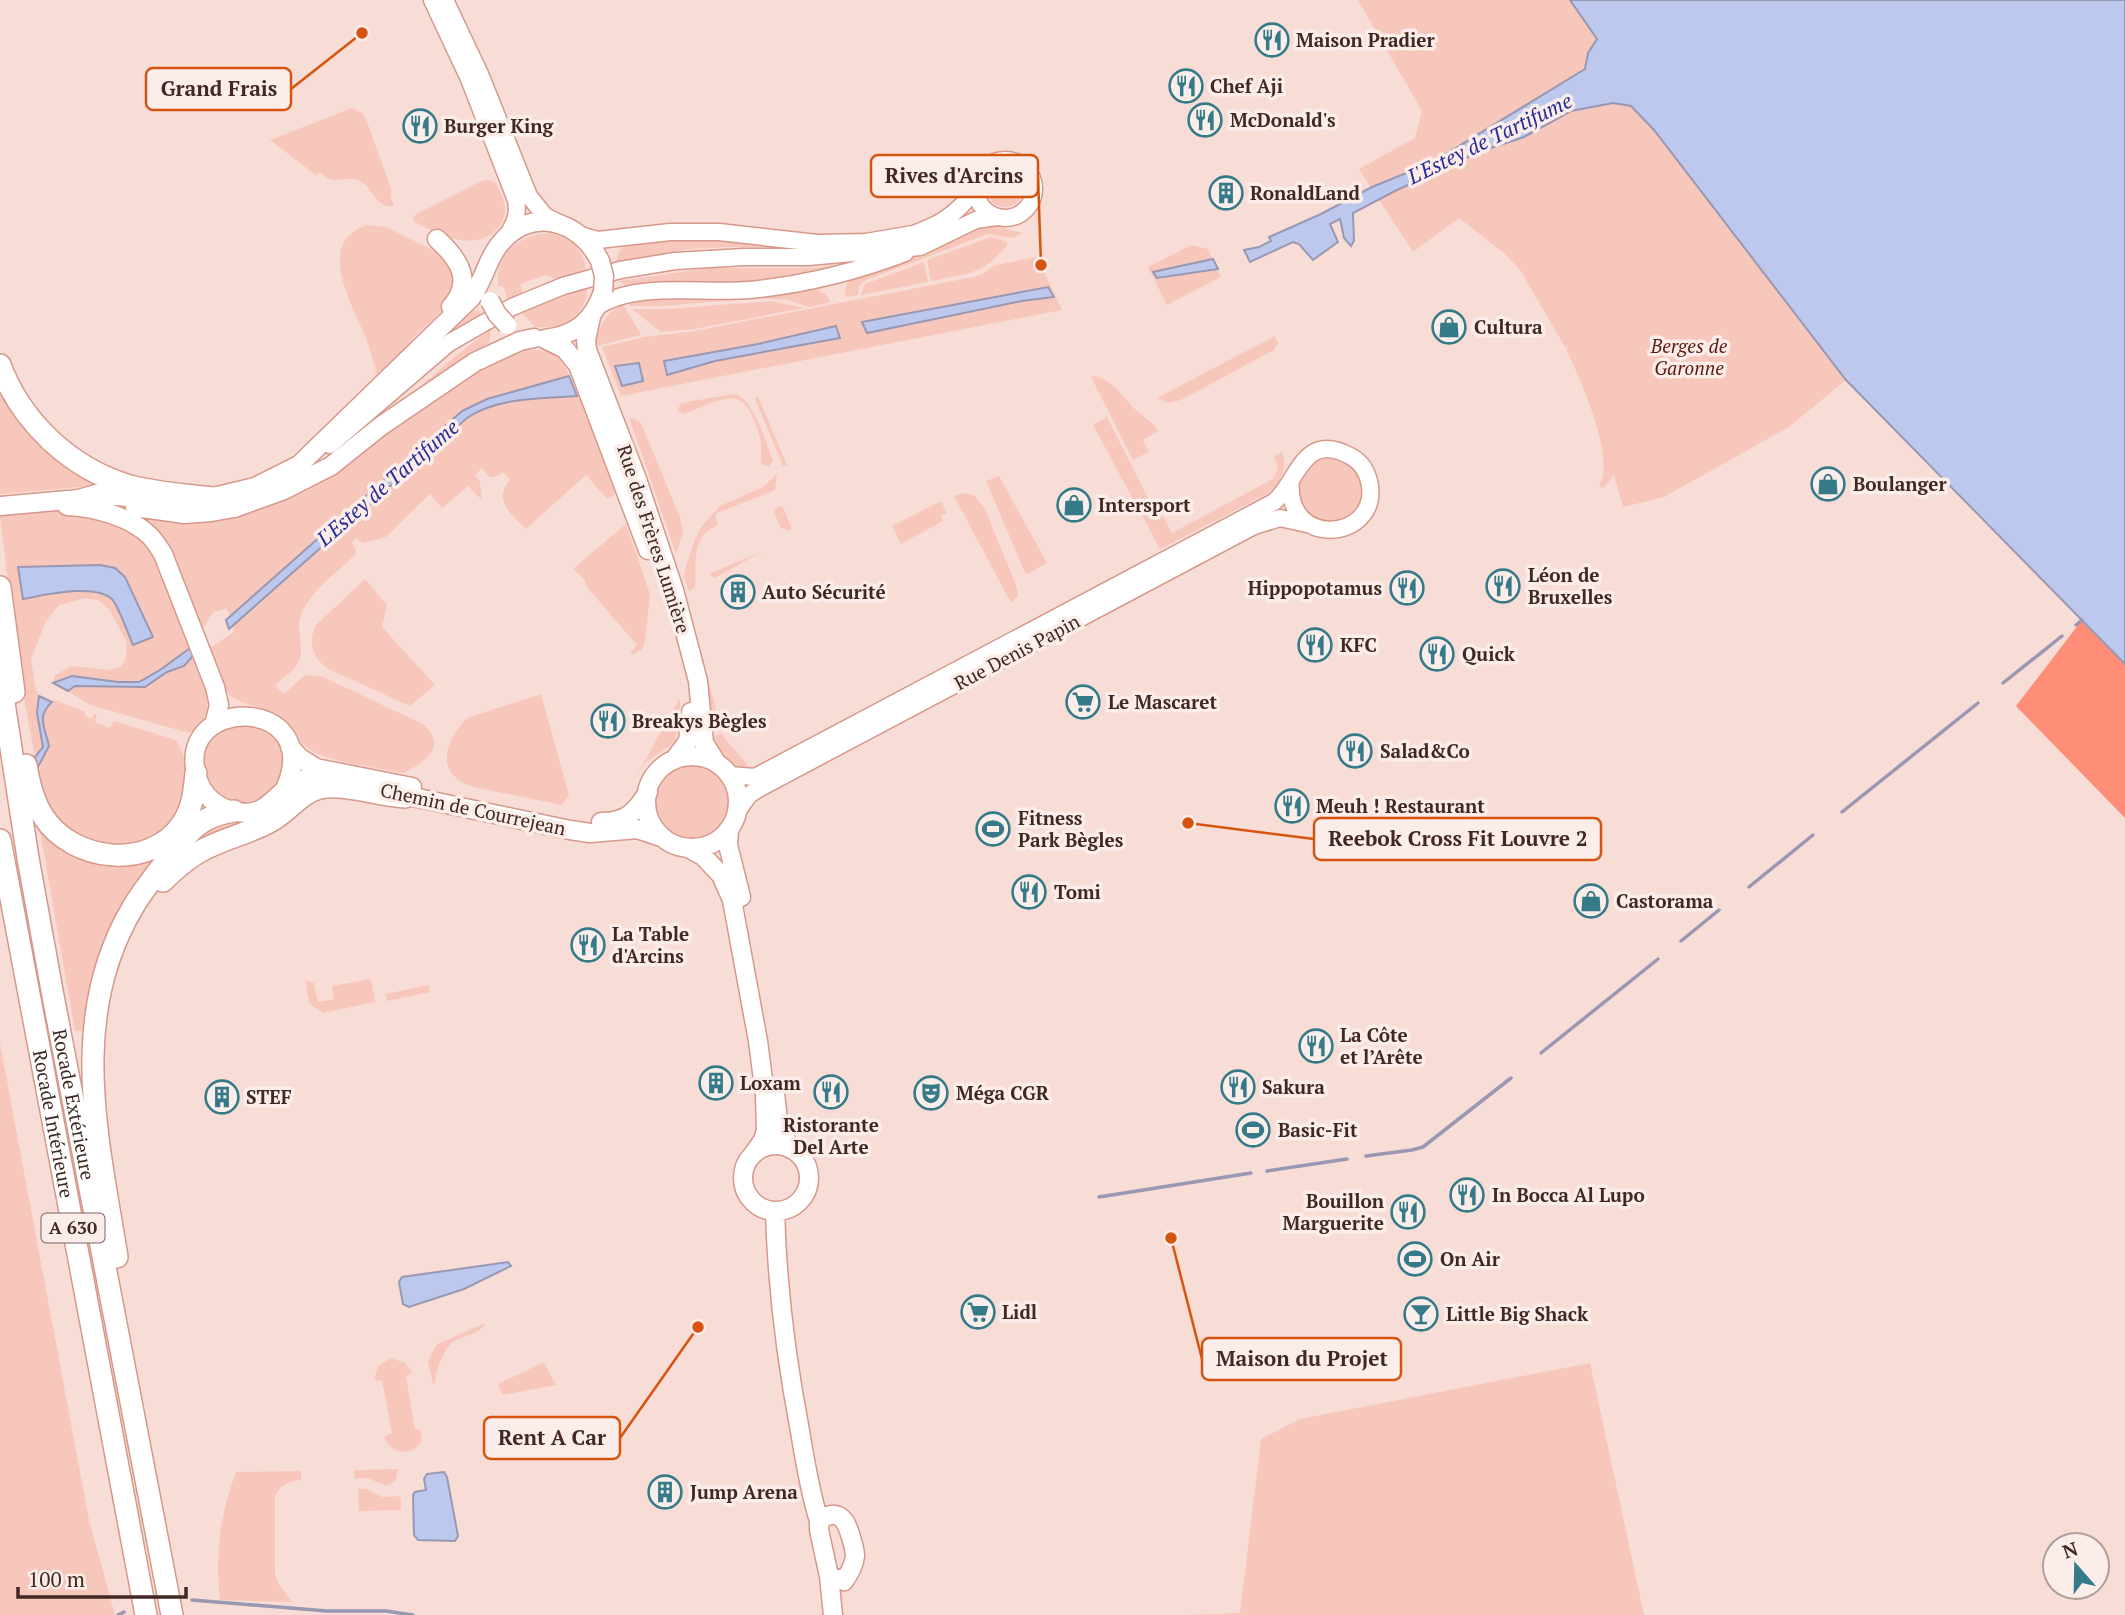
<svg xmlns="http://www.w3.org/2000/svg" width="2125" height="1615" viewBox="0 0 2125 1615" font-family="'PT Serif',serif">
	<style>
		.green { fill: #f8c7bc; fill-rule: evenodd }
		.forest { fill: #fe8e77 }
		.water { fill: #bdc8ef; stroke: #9898b2; stroke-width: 2 }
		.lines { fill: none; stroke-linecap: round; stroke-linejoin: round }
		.stream { stroke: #9898b2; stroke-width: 3.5 }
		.tertiary-casing { stroke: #d6988a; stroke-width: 19 }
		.secondary-casing { stroke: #d6988a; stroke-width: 21 }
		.motorway-casing { stroke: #d6988a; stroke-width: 24 }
		.tertiary { stroke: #fff; stroke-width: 16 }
		.secondary { stroke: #fff; stroke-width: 18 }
		.motorway { stroke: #fff; stroke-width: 21 }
		.secondary-bridge-casing { stroke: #d6988a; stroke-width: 21; stroke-linecap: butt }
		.secondary-bridge { stroke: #fff; stroke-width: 18 }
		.labels { text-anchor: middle; stroke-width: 7; stroke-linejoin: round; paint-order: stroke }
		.shield { fill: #fbedea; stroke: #79635e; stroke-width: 2 }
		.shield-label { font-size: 18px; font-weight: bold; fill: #412822 }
		.poi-label { font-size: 19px; font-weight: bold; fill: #412822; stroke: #fbedea; text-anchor: start }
		.park-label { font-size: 19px; font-style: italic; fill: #5c180b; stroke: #fbedea }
		.street-label { font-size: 19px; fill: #412822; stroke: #fbedea }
		.water-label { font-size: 21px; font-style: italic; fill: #282c97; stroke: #fbedea }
		.leader { fill: none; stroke: #d7540e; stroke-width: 2.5 }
		.callout-dot { fill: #d7540e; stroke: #fbedea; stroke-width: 2.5 }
		.callout { fill: #fbedea; stroke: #d7540e; stroke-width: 2.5 }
		.callout-label { font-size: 21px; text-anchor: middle; font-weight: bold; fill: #412822 }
	</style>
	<rect width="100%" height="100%" fill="#f8ddd7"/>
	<!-- green -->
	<path class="green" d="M 1358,0 L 1570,0 L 1598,39 L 1588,53 L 1585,69 L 1514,114 L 1524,137 L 1571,111 L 1613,103 L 1631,106 L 1654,130 L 1846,380 L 1789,427 L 1664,497 L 1623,507 L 1614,475 L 1604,488 L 1599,486 C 1616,457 1580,379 1566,349 L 1568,347 L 1565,347 L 1520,270 L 1505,254 L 1459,218 L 1413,252 L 1359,169 L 1415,138 L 1422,111 Z
		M 352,108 L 362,113 L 366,119 L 391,188 L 391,197 L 394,206 C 376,208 375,192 363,183 C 350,173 340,183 330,179 C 326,178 324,175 320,172 L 317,176 L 270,140 Z
		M987 189a18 18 0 1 1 36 0a18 18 0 1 1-36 0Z
		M 487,180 L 496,183 C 504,199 511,214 497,229 C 475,252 439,236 415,222 L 413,218 L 415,215 L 479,182 Z
		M 368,225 L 386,227 L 443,255 L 458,276 L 445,308 L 414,337 L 378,379 C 374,365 371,352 366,338 C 352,305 314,240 368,225 Z
		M 987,225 L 1023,233 L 1013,238 L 988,234 L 866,280 L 859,286 L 858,295 L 846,297 C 844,288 846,283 852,276 L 974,227 Z
		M 549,233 C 569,237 583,248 586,270 L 556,279 L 546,275 L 520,284 L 523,293 L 508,299 L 503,286 L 498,286 C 495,253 519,235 549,233 Z
		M 711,236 L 798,247 L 726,247 L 689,249 L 616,262 L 618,253 L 625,245 Z
		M 991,237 L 1007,242 L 1007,245 C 982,276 968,273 931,281 L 927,260 Z
		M 1191,245 L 1208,249 L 1221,277 L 1167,305 L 1148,267 Z
		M 1037,257 L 1062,310 L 621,396 L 602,347 L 644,337 L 695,331 L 968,278 L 980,275 L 996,265 Z
		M 924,262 L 928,282 L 861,295 L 865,284 Z
		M 855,263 L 767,284 L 630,288 L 619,281 L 708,268 L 811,268 Z
		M 811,287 L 824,293 L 831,302 L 810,307 L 787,300 L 758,298 L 663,306 L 630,306 L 627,303 L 628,297 Z
		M 587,288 C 587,318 561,329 535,327 L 522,313 L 563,295 Z
		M 771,301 L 804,308 L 694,329 L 661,332 L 632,309 L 667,309 Z
		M 623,304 L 641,335 L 596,346 C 595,331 609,309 623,304 Z
		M 467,310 L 479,311 L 481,315 L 451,334 L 409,364 Z
		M 491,329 L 488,348 L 406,399 L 453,358 Z
		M 1275,336 L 1278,343 L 1274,350 L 1181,400 L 1168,403 L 1157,398 Z
		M 521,349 C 546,351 561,348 569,376 L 487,399 L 427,440 L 230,616 L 226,609 L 213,612 L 201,632 L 182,574 L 169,549 L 134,514 L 241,513 L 404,417 L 492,358 Z
		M 0,374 L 18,408 L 115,484 L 0,494 Z
		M 1095,376 C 1116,382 1123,398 1138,412 C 1146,419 1152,421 1158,431 L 1143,440 L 1149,452 L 1133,460 L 1091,377 Z
		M 734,394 C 753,397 766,443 773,461 L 769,466 L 762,465 C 759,457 763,448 760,438 C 744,379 726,400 683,414 L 677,411 L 681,403 Z
		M 758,396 L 787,465 L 783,466 L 755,399 Z
		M 583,397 L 607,462 L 615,495 L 607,499 L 586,475 L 526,529 C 511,514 492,500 510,480 L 503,472 L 495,477 L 490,477 L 482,468 L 475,475 L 480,482 L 482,500 L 468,486 L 442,508 L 430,494 L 386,537 L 363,543 L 356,538 L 352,543 L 356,549 L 355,555 C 337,573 311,590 301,615 C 295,630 306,649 298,663 C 293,672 281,679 275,686 L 284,694 L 305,675 L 323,677 L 423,724 C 449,748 424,763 403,773 C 379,768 327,762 309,749 C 294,738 286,722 271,712 C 260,706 246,705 235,699 C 220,690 211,665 210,648 L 234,632 L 233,626 L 467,419 C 495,400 549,395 583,397 Z
		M 629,417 L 641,423 L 680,517 L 683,532 L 676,554 Z
		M 1107,417 L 1156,514 L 1163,516 L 1172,533 L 1273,479 L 1278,469 L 1274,456 L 1282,452 C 1288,468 1280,484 1267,494 L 1160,549 L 1093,425 Z
		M 1332,457 C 1348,459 1365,474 1365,492 C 1365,498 1360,507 1357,514 L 1330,526 C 1321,522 1307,517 1301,509 C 1287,486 1308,459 1332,457 Z
		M 777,474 L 775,490 L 715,514 L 718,525 C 690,537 697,561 695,588 L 689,591 L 684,577 L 686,566 L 695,539 L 701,527 L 720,506 L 763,487 Z
		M 999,476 L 1047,563 L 1026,575 L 986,481 Z
		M 962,493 L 974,495 L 984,507 L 1016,585 L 1018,596 L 1011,603 L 954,496 Z
		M 941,501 L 947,513 L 941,516 L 943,521 L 901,544 L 892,526 Z
		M 782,506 L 792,529 L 786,531 L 784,528 L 781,529 L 774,512 L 775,508 Z
		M 41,509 C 151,513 157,555 190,648 L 160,670 L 139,682 L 118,682 L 72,676 L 53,683 L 55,675 L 72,666 L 109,670 L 120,667 L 125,661 L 127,643 L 109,609 L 98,600 L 85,598 L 59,605 L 46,621 L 31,659 L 35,686 L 39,696 L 37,713 L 43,747 L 35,757 L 17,662 L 0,514 ZM 100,565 L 115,568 L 133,645 C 128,634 119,607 112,599 C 94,583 45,595 24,598 L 18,567 Z
		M 626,524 L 650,594 L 645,643 L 642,649 L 633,655 L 630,653 L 637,645 L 585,585 L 586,581 L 573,569 Z
		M 763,551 L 715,578 L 711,576 L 711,573 Z
		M 365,579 L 387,605 L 382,627 L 435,685 L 410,706 L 330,670 C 313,659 308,645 315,626 Z
		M 193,656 C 203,682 222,716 189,733 L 90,705 L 68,691 L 75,686 L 145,687 L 167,672 L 184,665 Z
		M 707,677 L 722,730 L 707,734 L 703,682 Z
		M 541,694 L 569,795 L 562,805 L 473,787 C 434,774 444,742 467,718 Z
		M 680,698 L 680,722 L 675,739 L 671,745 L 646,762 L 634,780 Z
		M 55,700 L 85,712 L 85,716 L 92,719 L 94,714 L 97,715 L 95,722 L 110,728 L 114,721 L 176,740 C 226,828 106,889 51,810 C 34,784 35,773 49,746 C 45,725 36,717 55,700 Z
		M204 763a40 40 0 1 1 80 0a40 40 0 1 1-80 0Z
		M 722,734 C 731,749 744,755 750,771 C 730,766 719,755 708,737 Z
		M654 802a37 37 0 1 1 74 0a37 37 0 1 1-74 0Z
		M 279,809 L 209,840 L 186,845 L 200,827 Z
		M 38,820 L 74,851 L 167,846 L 145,880 L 85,1031 L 75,1031 Z
		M 371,979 L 375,1002 L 323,1013 L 309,1003 L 305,980 L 314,983 L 318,1002 L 334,999 L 332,986 Z
		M 428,985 L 430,992 L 387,1001 L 386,994 Z
		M 0,1043 L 89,1520 L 115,1615 L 0,1615 Z
		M 485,1323 C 481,1335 463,1335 453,1342 C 442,1351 436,1370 435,1383 L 433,1384 L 428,1361 L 436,1345 Z
		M 391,1358 L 405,1363 L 413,1373 L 406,1376 L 415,1429 L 421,1430 L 422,1441 C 411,1457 392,1455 384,1437 L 392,1433 L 382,1381 L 374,1380 L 378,1366 Z
		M 544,1362 L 556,1385 L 502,1395 L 498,1384 Z
		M 1590,1363 L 1644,1615 L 1185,1615 L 1240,1613 L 1261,1439 L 1300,1419 Z
		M 398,1469 L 396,1480 L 386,1486 L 368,1478 L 355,1479 L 354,1470 Z
		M 301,1471 L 301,1479 C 290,1482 278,1485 275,1498 L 275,1573 L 278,1583 L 292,1602 L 220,1600 C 215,1554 220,1514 236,1472 Z
		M 358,1489 L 367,1489 L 382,1497 L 398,1496 L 401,1499 L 401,1510 L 359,1511 Z"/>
	<!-- forest -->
	<path class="forest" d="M 2082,620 L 2125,664 L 2125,818 L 2016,706 Z"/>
	<!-- water -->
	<path class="water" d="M 1570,0 L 2125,0 L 2125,664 L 1846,380 L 1654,130 L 1631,106 L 1613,103 L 1571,111 L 1524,137 L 1479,152 L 1395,191 L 1353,213 L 1354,241 L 1351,246 L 1344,238 L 1340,219 L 1330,224 L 1338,242 L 1313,260 L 1299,244 L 1293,242 L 1250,262 L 1244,250 L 1259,247 L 1271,241 L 1269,237 L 1321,214 L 1372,187 L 1431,163 L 1585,69 L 1588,53 L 1597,39 Z
		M 1213,259 L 1218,269 L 1157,278 L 1153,272 Z
		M 1048,287 L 1054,297 L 1022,301 L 867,333 L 862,322 Z
		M 836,326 L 840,338 L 715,361 L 667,375 L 664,361 L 758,344 Z
		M 639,363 L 643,381 L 622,386 L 615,366 Z
		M 569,376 L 577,396 C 539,399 499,397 467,418 L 229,629 L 226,620 L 462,411 L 487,399 Z
		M 100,565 L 115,568 L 125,577 L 153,637 L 133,645 C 128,634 119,607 112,599 C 94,583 45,595 23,599 L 18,567 Z
		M 190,648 L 193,656 L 184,666 L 167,672 L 145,687 L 75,686 L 68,691 L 53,683 L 72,676 L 118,682 L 139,682 L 160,670 Z
		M 39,696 L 52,702 C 36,716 45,728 49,746 L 37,769 L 35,757 L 43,747 L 37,713 Z
		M 508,1262 L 511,1266 L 464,1289 L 409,1307 L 403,1304 L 399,1282 L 402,1277 Z
		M 444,1472 L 447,1477 L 458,1536 L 455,1541 L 418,1540 L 414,1535 L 413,1495 L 415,1492 L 426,1490 L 424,1479 L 427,1474 Z"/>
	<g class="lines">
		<!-- stream -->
		<path class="stream" d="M 2076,625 L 2082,620
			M 2003,683 L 2062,636
			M 1842,812 L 1978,703
			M 1749,887 L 1813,835
			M 1681,941 L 1719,910
			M 1541,1053 L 1658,959
			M 1366,1156 L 1412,1150 L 1423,1147 L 1511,1078
			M 1267,1171 L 1347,1159
			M 1099,1197 L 1251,1173
			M 192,1600 L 327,1611 L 386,1611 L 413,1615
			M 118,1615 L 124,1612"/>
		<defs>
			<path id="tertiary" d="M 432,0 L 469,79 L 516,200 C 519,215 514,224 507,236
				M 445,0 L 480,74 L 529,196 L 545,216 L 559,223
				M976 189a29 29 0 1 1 58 0a29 29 0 1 1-58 0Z
				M 583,236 L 598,240 L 670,232 L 719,232 L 817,243 L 866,242 L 913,234
				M 903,238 C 936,226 955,218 976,188
				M 597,307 C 635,281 703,294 749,290 C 803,285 855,272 905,253
				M 330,445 L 449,343 L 512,307 L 563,286 L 620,270 L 675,261 L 744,257 L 808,257 L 920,247 L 976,220 L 996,217
				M 729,775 L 755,777 L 1274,502 C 1298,482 1303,430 1350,456 C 1362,462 1368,473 1370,486 C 1377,541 1285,549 1291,481
				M 737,812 L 749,795 L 758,789 L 1254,526 L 1280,518 L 1307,524"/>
			<path id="secondary" d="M 437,239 C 459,259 474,281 451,307
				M 591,317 L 586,340 L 587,350 L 637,479 L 674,590 L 698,681 L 704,743 L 716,762
				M 545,339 L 565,349 L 578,365 L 648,550
				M 545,339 C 576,335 593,321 603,292
				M 201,500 L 255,487 L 299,465 L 471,298 C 484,280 487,260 499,245 C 530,205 580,220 600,261
				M 0,506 L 79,499 L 96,494 L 149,499
				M 67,506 C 93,507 130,516 150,536 C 155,541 159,548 163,554 L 215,687 L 219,705 L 214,725
				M 135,507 L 185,514 L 211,512 L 234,508 L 284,490 L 331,466 L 381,426 L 475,362 L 520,341 L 534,338
				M 290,747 L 300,758 L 316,768 L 412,787
				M646 802a46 46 0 1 1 92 0a46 46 0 1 1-92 0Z
				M 674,760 L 688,741 L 691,712
				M 285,789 C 327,694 169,694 198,780 C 203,795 216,806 232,811 C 267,820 273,794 296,782 C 311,774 327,779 343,782
				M 394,793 L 570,830 L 590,833 L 637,829 L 664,838
				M 601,822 C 626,822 636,812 648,792
				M 729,829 L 728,845 L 741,897
				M 688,848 L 703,856 L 721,875 L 732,900 L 758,1041 L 765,1095 L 766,1130 L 763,1140 L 754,1153
				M 775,1093 L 779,1129 L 791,1149
				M743 1178a33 33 0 1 1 66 0a33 33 0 1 1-66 0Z
				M 775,1211 C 777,1286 786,1358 800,1431 C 805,1462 810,1492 819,1521
				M 829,1576 L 844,1581 C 849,1574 854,1566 855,1556 C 855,1549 852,1541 850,1534 C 845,1517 836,1508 819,1521 L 819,1530 L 829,1576 L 833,1615"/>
			<g id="motorway">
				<path d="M 0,365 C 21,422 71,469 130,486 C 157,493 186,495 215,498"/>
				<path d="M 0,587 L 14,692"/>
				<path id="s1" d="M 0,677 L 28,858 L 53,996 L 172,1615"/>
				<path d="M 26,765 C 29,783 33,801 43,816 C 72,862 150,871 182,824 C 193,808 194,791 196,773"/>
				<path id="s2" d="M 0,840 L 146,1615"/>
				<path d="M 163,881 C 177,867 192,854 211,846 C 230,837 252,832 271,821 C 288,812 301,792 320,788 C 344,783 380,796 405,797"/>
				<path d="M 117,1257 C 98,1138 67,1018 133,907 C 148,882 169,858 187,835 C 201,820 214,814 234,811"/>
			</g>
		</defs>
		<!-- tertiary casing -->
		<use href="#tertiary" class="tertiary-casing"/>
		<!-- secondary casing -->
		<use href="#secondary" class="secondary-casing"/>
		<!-- motorway casing -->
		<use href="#motorway" class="motorway-casing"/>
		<!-- tertiary -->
		<use href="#tertiary" class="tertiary"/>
		<!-- secondary -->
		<use href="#secondary" class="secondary"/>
		<!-- motorway -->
		<use href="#motorway" class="motorway"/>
		<defs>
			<path id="secondary-bridge" d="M 600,261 L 604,276 L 603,292
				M 490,301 L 497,314 L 507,325"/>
		</defs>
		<!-- secondary-bridge casing -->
		<use href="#secondary-bridge" class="secondary-bridge-casing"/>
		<!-- secondary-bridge -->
		<use href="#secondary-bridge" class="secondary-bridge"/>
	</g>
	<!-- icons -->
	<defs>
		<symbol id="restaurant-ring" viewBox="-11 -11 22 22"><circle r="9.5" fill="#fbedea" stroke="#357a88" stroke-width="1.5"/><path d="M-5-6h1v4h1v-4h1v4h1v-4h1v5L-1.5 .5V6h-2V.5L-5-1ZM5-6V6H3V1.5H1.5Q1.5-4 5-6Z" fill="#357a88"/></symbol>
		<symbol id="building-ring" viewBox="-11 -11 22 22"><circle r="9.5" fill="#fbedea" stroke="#357a88" stroke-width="1.5"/><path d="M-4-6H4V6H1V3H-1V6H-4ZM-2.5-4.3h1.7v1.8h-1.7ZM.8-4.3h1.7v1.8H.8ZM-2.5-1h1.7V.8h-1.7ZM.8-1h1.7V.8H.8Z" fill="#357a88"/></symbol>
		<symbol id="shop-ring" viewBox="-11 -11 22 22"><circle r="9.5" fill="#fbedea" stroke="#357a88" stroke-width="1.5"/><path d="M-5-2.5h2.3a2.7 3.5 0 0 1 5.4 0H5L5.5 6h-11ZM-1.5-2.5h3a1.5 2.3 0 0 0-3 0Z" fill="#357a88"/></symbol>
		<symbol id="supermarket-ring" viewBox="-11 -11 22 22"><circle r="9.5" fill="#fbedea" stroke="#357a88" stroke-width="1.5"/><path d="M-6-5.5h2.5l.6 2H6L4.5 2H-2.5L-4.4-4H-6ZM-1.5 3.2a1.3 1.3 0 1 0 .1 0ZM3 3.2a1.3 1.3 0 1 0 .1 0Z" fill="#357a88"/></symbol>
		<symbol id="stadium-ring" viewBox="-11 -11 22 22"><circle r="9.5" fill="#fbedea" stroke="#357a88" stroke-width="1.5"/><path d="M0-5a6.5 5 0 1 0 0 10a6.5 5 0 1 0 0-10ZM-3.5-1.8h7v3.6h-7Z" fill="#357a88"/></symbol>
		<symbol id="theatre-ring" viewBox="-11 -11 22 22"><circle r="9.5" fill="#fbedea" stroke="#357a88" stroke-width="1.5"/><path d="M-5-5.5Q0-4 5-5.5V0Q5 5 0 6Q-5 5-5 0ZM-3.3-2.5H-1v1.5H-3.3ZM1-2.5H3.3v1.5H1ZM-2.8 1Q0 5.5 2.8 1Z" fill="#357a88"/></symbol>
		<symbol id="bar-ring" viewBox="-11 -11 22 22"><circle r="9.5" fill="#fbedea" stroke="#357a88" stroke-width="1.5"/><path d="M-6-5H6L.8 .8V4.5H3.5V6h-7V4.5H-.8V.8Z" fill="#357a88"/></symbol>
	</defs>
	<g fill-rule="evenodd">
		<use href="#restaurant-ring" x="1253" y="21" width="38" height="38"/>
		<use href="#restaurant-ring" x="1167" y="67" width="38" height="38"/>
		<use href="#restaurant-ring" x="1186" y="101" width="38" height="38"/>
		<use href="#restaurant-ring" x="401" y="107" width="38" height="38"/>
		<use href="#building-ring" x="1207" y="174" width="38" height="38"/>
		<use href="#shop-ring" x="1430" y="308" width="38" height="38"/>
		<use href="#shop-ring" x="1809" y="465" width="38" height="38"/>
		<use href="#shop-ring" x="1055" y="486" width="38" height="38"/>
		<use href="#restaurant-ring" x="1484" y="567" width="38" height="38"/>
		<use href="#restaurant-ring" x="1388" y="569" width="38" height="38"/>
		<use href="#building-ring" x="719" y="573" width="38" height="38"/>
		<use href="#restaurant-ring" x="1296" y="626" width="38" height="38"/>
		<use href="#restaurant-ring" x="1418" y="635" width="38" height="38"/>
		<use href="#supermarket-ring" x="1064" y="683" width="38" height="38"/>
		<use href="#restaurant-ring" x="589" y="702" width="38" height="38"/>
		<use href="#restaurant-ring" x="1336" y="732" width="38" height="38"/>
		<use href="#restaurant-ring" x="1273" y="787" width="38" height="38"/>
		<use href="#stadium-ring" x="974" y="810" width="38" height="38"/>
		<use href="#restaurant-ring" x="1010" y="873" width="38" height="38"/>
		<use href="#shop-ring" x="1572" y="882" width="38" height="38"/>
		<use href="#restaurant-ring" x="569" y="926" width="38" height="38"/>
		<use href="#restaurant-ring" x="1297" y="1027" width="38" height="38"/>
		<use href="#building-ring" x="697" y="1064" width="38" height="38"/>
		<use href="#restaurant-ring" x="1219" y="1068" width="38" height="38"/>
		<use href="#restaurant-ring" x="812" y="1073" width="38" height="38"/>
		<use href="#theatre-ring" x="912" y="1074" width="38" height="38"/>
		<use href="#building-ring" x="203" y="1078" width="38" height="38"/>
		<use href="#stadium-ring" x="1234" y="1111" width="38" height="38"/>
		<use href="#restaurant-ring" x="1448" y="1176" width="38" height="38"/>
		<use href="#restaurant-ring" x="1389" y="1193" width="38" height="38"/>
		<use href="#stadium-ring" x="1396" y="1240" width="38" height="38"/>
		<use href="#supermarket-ring" x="959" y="1293" width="38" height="38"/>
		<use href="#bar-ring" x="1402" y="1295" width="38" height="38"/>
		<use href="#building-ring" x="646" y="1473" width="38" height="38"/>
	</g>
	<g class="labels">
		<!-- shield labels -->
		<rect class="shield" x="41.5" y="1213.5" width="63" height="29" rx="5"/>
		<g class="shield-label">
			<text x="73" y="1234">A 630</text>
		</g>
		<!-- poi labels -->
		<g class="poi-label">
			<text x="1296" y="47">Maison Pradier</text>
			<text x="1210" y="93">Chef Aji</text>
			<text x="1230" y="127">McDonald's</text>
			<text x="444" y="133">Burger King</text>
			<text x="1250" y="200">RonaldLand</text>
			<text x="1474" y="334">Cultura</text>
			<text x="1853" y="491">Boulanger</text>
			<text x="1098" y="512">Intersport</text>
			<text x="1528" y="582">Léon de<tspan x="1528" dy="22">Bruxelles</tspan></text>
			<text x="1382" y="595" text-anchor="end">Hippopotamus</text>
			<text x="762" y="599">Auto Sécurité</text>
			<text x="1340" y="652">KFC</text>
			<text x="1462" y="661">Quick</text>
			<text x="1108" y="709">Le Mascaret</text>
			<text x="632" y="728">Breakys Bègles</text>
			<text x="1380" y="758">Salad&amp;Co</text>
			<text x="1316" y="813">Meuh ! Restaurant</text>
			<text x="1018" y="825">Fitness<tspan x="1018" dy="22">Park Bègles</tspan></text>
			<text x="1054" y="899">Tomi</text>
			<text x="1616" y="908">Castorama</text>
			<text x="612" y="941">La Table<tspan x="612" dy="22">d'Arcins</tspan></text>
			<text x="1340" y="1042">La Côte<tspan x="1340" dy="22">et l’Arête</tspan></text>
			<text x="740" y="1090">Loxam</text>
			<text x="1262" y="1094">Sakura</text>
			<text x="956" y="1100">Méga CGR</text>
			<text x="246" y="1104">STEF</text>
			<text x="831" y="1132" text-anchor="middle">Ristorante<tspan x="831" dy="22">Del Arte</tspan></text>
			<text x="1278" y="1137">Basic-Fit</text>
			<text x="1492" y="1202">In Bocca Al Lupo</text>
			<text x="1384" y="1208" text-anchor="end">Bouillon<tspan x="1384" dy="22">Marguerite</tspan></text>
			<text x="1440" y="1266">On Air</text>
			<text x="1002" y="1319">Lidl</text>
			<text x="1446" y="1321">Little Big Shack</text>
			<text x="690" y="1499">Jump Arena</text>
		</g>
		<!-- park labels -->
		<g class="park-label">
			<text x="1689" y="353">Berges de<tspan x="1689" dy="22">Garonne</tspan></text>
		</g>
		<!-- street labels -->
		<g class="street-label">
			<text transform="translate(654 539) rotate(72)" y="7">Rue des Frères Lumière</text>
			<text transform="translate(1017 652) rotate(-28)" y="7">Rue Denis Papin</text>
			<text transform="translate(473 809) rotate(12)" y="7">Chemin de Courrejean</text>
			<text dy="7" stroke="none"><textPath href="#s1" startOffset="434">Rocade Extérieure</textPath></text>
			<text dy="7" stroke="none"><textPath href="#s2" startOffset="289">Rocade Intérieure</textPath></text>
		</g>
		<!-- water labels -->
		<g class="water-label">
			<text transform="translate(1490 139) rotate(-26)" y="7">L'Estey de Tartifume</text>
			<text transform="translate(388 483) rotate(-41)" y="7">L'Estey de Tartifume</text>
		</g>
	</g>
	<!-- callouts -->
	<path class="leader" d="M362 33L291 89M1041 265L1038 176M1188 823L1314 839M1171 1238L1202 1359M698 1327L620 1438"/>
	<g class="callout-dot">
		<circle cx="362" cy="33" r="7"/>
		<circle cx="1041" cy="265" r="7"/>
		<circle cx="1188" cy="823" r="7"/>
		<circle cx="1171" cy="1238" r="7"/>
		<circle cx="698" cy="1327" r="7"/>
	</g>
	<g class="callout">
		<rect x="146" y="68" width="145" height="42" rx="7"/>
		<rect x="871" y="155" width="167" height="42" rx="7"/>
		<rect x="1314" y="818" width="287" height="42" rx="7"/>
		<rect x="1202" y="1338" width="199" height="42" rx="7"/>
		<rect x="484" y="1417" width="136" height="42" rx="7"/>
	</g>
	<g class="callout-label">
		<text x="219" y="96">Grand Frais</text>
		<text x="954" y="183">Rives d'Arcins</text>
		<text x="1458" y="846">Reebok Cross Fit Louvre 2</text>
		<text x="1302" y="1366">Maison du Projet</text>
		<text x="552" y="1445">Rent A Car</text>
	</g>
	<!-- north arrow -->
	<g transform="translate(2076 1566) rotate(340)"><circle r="33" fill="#fbedea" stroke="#b19e9a" stroke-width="2"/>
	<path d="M0-5L12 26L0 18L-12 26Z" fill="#357a88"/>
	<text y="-10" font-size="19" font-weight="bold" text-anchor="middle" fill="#412822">N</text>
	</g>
	<!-- scale -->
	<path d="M18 1587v10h168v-10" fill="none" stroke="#412822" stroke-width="3.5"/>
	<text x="28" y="1587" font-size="21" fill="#412822" stroke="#fbedea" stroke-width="5" paint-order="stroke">100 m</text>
</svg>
